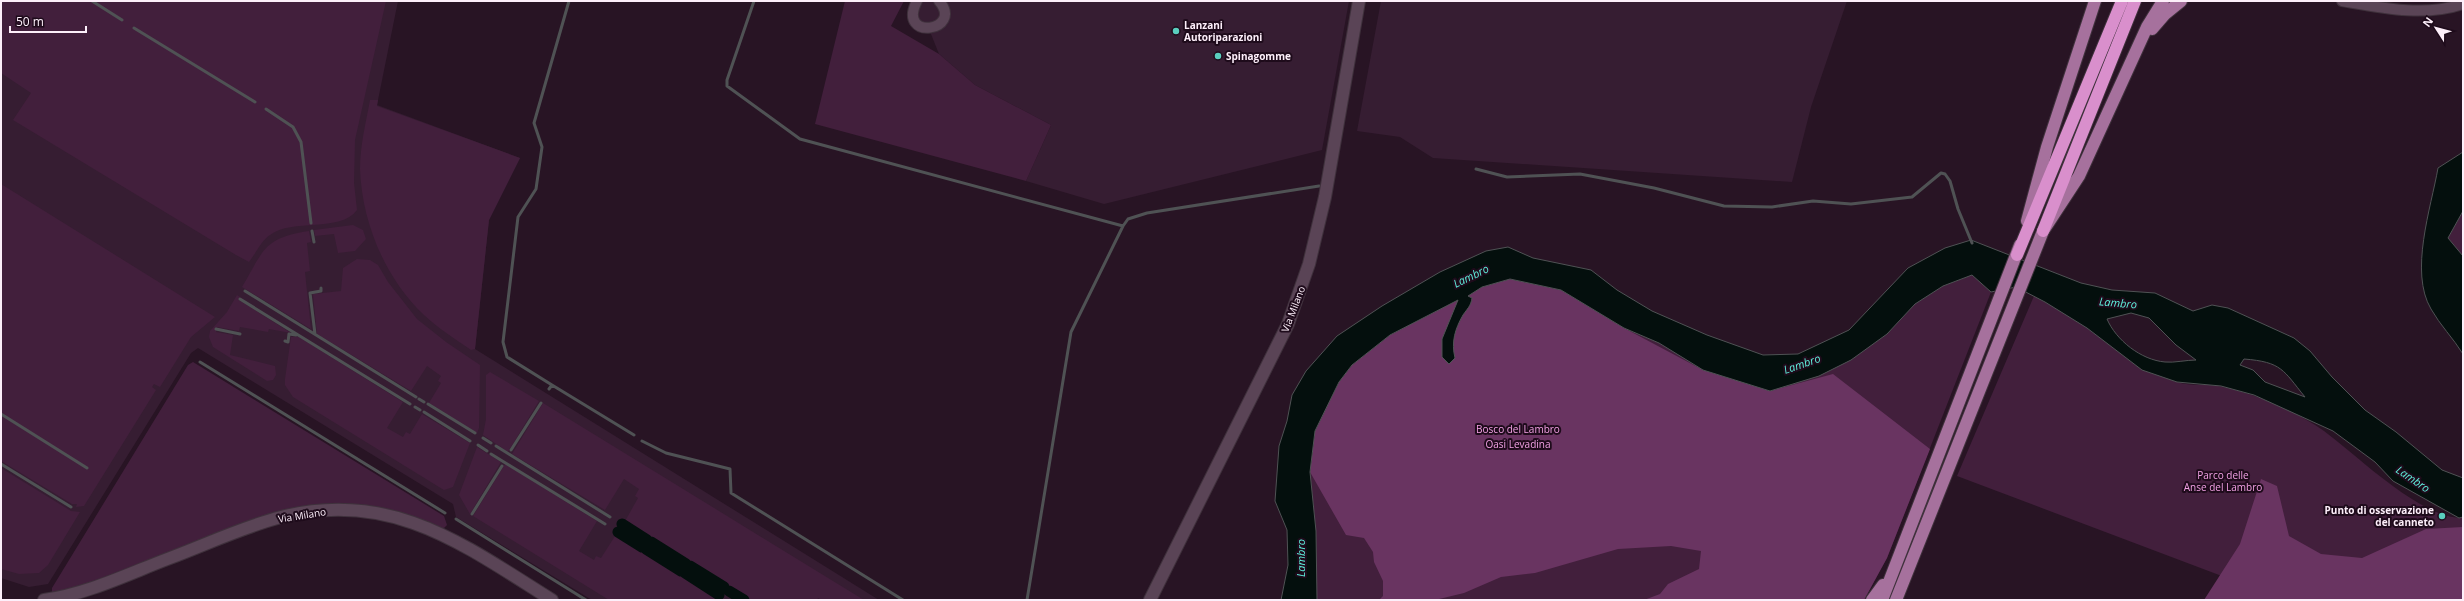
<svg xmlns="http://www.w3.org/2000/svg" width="2464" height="601" viewBox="0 0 2464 601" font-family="'Open Sans',sans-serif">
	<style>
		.built { fill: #361d32 }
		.green { fill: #421f3c }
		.forest { fill: #693461 }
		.water { fill: #040f0d; stroke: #4f5254; fill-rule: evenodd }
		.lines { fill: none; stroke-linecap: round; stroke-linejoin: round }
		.stream { stroke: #4f5254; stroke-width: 3 }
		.canal { stroke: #040f0d; stroke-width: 11 }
		.street-casing { stroke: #3f313c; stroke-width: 12 }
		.secondary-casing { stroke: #3f313c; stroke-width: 14 }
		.primary-casing { stroke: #3f313c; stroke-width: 14 }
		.highway-casing { stroke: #3f313c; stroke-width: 14 }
		.street { stroke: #5a4456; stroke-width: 10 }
		.secondary { stroke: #5a4456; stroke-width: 12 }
		.primary { stroke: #a6719d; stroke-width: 12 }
		.highway { stroke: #d98fcc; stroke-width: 12 }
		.poi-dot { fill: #5acebe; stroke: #1e0b1b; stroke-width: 1.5 }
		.labels { text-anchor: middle; stroke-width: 4; stroke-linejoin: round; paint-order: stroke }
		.poi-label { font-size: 10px; font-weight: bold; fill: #fdeffa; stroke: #1e0b1b; text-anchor: start }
		.street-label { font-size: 10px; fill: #fdeffa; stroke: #1e0b1b }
		.park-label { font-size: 10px; fill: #f2a1e4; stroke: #1e0b1b }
		.water-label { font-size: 11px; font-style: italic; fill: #5ff0dd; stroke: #1e0b1b }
	</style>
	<rect width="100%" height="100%" fill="#281424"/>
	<!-- built -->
	<path class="built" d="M 1,1 L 398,1 L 377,105 L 520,158 L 489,220 L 475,349 L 879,600 L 592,600 L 456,517 L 453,504 L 198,348 L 191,353 L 48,584 L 29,587 L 1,578 Z
		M 917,1 L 1349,1 L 1322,150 L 1104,204 L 1026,181 L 1051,125 L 975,85 L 939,54 L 929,29 L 922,28 L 914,7 Z
		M 1381,1 L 1847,1 L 1811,107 L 1792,182 L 1433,158 L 1400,137 L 1357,131 Z"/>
	<!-- green -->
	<path class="green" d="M 1,1 L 386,1 L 355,140 L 354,183 L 357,210 C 340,233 292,218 270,235 C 261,241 256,253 249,262 L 236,255 L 13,120 L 31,93 L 1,73 Z
		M 845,1 L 904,1 L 891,26 L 939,54 L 975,85 L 1051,125 L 1026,181 L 815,124 Z
		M 370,100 L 378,100 L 377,106 L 520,158 L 489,220 L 475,349 L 471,350 C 455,339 438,328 424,315 C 385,278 362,223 360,169 C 360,145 366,122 370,100 Z
		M 1,184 L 215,317 L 191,337 L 160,387 L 154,384 L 152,387 L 156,390 L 84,506 L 76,507 L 77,504 L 72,504 L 1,461 Z
		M 2463,211 L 2463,256 L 2448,238 Z
		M 353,225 L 363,230 L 366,239 L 355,251 L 338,253 L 334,234 L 315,236 L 314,230 Z
		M 309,231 L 311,242 L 307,243 L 310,271 L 305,272 L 311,329 L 242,287 C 264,250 263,238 309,231 Z
		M 357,259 L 370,260 L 378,265 L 388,282 L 417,319 L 446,342 L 480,365 L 479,428 L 477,433 L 429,403 L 441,383 L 438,381 L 441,376 L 427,366 L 411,391 L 317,334 L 313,294 L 341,291 L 343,268 Z
		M 1972,275 L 1991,292 L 1887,558 L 1864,600 L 1317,600 L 1316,531 L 1310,472 L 1561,290 L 1624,328 L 1659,343 L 1725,378 L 1887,334 L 1915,304 L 1943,286 Z
		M 237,295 L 240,297 L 239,300 L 291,333 L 269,329 L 268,332 L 240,327 L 239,331 L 217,327 L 216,332 L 233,335 L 230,355 L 275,366 L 276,375 L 273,380 L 267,381 L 213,347 L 209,337 L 210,331 L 227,312 Z
		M 2034,296 C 2073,316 2108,343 2145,364 C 2155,370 2166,379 2177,382 C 2191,387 2208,383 2222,387 C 2257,394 2295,411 2324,431 C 2358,456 2421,519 2463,518 L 2463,600 L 2243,584 L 1957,476 Z
		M 291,337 L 299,337 L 403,402 L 387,428 L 403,437 L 406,432 L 410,434 L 422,414 L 470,443 L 453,487 L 444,490 L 439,487 L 293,397 L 285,385 L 285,379 Z
		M 193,362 L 444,516 L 447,525 L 442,530 L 329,507 L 64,591 L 52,592 L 52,588 L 188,365 Z
		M 490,372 L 539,401 L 508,452 L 483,435 L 486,419 L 486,375 Z
		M 543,403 L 864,600 L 822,600 L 818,598 L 817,600 L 749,600 L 624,523 L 638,498 L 635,496 L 639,489 L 624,479 L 605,510 L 512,454 Z
		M 477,447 L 501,462 L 470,514 L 459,495 Z
		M 505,464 L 597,521 L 579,551 L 594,560 L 596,556 L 601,558 L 617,533 L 726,600 L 609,600 L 473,516 Z
		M 1,468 L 71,511 L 80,512 L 48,565 L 39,573 L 19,574 L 1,569 Z"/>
	<!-- forest -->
	<path class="forest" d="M 1510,279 L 1561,290 L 1624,328 L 1703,370 L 1770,391 L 1833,374 L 1930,449 L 1887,558 L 1864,600 L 1644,600 L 1660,594 L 1668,584 L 1699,569 L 1701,551 L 1671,546 L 1618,549 L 1535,573 L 1501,577 L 1464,593 L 1435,600 L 1379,600 L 1383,596 L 1383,581 L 1374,562 L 1373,552 L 1364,538 L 1346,535 L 1310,472 L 1315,431 L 1339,382 L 1352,365 L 1390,335 L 1482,287 Z
		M 2261,479 L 2277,486 L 2289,536 L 2321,554 L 2362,558 L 2426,529 L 2463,527 L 2463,600 L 2204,600 L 2240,544 Z"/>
	<!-- water -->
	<path class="water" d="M 2463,152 L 2463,211 L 2448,238 L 2463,256 L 2463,354 C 2453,338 2440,325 2431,309 C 2409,272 2431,208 2438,168 Z
		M 1971,240 L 2081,283 L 2112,290 L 2155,293 L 2193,311 L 2212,305 L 2228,308 L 2294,338 L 2310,351 L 2332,377 L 2365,410 L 2396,432 L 2442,470 L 2463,478 L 2463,517 L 2459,518 L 2393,481 L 2375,462 L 2333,431 L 2254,395 L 2221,386 L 2177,382 L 2142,370 L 2087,328 L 2045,302 L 2016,287 L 1991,292 L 1972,275 L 1943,286 L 1915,304 L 1887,334 L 1851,360 L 1819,376 L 1770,391 L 1703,370 L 1659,343 L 1624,328 L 1561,290 L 1510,279 L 1482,287 L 1468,296 L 1472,298 C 1471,306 1467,309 1463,315 C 1455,329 1451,342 1455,358 L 1449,364 L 1442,357 L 1442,339 L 1458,300 L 1390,335 L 1352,365 L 1339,382 L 1315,431 L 1310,472 L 1316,531 L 1317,600 L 1281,600 L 1288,565 L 1287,530 L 1275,501 L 1279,446 L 1287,421 L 1292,395 L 1306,371 L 1337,336 L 1382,306 L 1440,272 L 1486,251 L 1508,247 L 1533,258 L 1591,270 L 1617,290 L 1652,311 L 1707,335 L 1763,355 L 1798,354 L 1849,330 L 1908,268 L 1945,248 ZM 2131,313 L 2149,318 L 2176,345 L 2196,360 C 2186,360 2174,363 2165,362 C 2141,360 2116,340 2107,319 ZM 2244,359 C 2282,362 2283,370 2305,397 L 2265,382 L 2253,370 L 2240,365 Z"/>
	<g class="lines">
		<!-- stream -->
		<path class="stream" d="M 92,1 L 122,20
			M 754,1 L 727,80 L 727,86 L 800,139 L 1123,226
			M 134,28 L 255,102
			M 266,109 L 293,127 L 301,142 L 311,223
			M 1476,169 L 1507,177 L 1580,174 L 1654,188 L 1724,206 L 1772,207 L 1813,201 L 1851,204 L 1912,197 L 1941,173 L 1945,174 L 1950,181 L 1958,209 L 1972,243
			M 312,231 L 314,242
			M 245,291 L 416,397
			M 240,299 L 410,404
			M 216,329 L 240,334
			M 315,334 L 310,293 L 321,291 L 321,288
			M 285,341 L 288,342 L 289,334 L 296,335
			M 200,362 L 445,513
			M 552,385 L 507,357 L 503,342 L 518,217 L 536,189 L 542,147 L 534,123 L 569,1
			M 549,389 L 552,385 L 634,435
			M 419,399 L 424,402
			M 428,404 L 475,433
			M 415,407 L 420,410
			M 424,412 L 470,441
			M 1,414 L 87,468
			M 483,438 L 491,443
			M 642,441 L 666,453 L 730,469 L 731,493 L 903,600
			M 478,445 L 487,451
			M 496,446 L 610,517
			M 511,450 L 541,403
			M 491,454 L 605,524
			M 1,464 L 71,507
			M 472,514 L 502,466
			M 456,519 L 586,600
			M 1027,600 L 1071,332 L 1123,226 L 1128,219 L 1147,213 L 1319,186"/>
		<!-- canal -->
		<path class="canal" d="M 622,524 L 647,540
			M 618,532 L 642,547
			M 651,542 L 686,564
			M 646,549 L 681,571
			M 690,566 L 724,587
			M 685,573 L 719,595
			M 729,591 L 744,600"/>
		<defs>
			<path id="street" d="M 917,1 C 896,42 965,31 939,1
				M 2342,1 C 2382,8 2424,17 2463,4"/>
			<path id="secondary" d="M 44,600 C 88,594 130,573 170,558 C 207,544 243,527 281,517 C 392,489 464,545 552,600
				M 1150,600 L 1288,324 L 1309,264 L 1325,197 L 1359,1"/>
			<path id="primary" d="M 2152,29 L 2165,14 L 2181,1
				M 2027,221 L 2047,147 L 2095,1
				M 1872,600 L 1883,585
				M 1882,600 L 2020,245
				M 1896,600 L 2043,231 L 2079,176 L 2147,27 L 2163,1"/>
			<path id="highway" d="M 2043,231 L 2135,1
				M 2017,255 L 2122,1"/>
		</defs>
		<!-- street casing -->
		<use href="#street" class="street-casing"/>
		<!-- secondary casing -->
		<use href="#secondary" class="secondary-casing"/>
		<!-- primary casing -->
		<use href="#primary" class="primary-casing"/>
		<!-- highway casing -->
		<use href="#highway" class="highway-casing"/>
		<!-- street -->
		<use href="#street" class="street"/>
		<!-- secondary -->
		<use href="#secondary" class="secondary"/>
		<!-- primary -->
		<use href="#primary" class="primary"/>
		<!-- highway -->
		<use href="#highway" class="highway"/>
	</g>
	<!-- markers -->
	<g class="poi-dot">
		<circle cx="1176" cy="31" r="4"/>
		<circle cx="1218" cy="56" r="4"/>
		<circle cx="2442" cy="516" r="4"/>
	</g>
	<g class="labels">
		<!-- poi labels -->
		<g class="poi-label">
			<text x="1184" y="29">Lanzani<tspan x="1184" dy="12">Autoriparazioni</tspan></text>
			<text x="1226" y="60">Spinagomme</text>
			<text x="2434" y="514" text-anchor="end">Punto di osservazione<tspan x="2434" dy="12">del canneto</tspan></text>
		</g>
		<!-- street labels -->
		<g class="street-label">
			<text transform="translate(1293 309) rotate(-69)" y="4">Via Milano</text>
			<text transform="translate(302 515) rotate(-9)" y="4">Via Milano</text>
		</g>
		<!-- park labels -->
		<g class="park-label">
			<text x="1518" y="433">Bosco del Lambro</text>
			<text x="1518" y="448">Oasi Levadina</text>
			<text x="2223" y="479">Parco delle<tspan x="2223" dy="12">Anse del Lambro</tspan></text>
		</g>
		<!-- water labels -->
		<g class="water-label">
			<text transform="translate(1471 276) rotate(-26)" y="4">Lambro</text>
			<text transform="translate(2118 303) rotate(5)" y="4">Lambro</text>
			<text transform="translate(1802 364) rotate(-19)" y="4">Lambro</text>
			<text transform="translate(2413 479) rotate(34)" y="4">Lambro</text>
			<text transform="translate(1301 558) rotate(-90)" y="4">Lambro</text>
		</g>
	</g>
	<!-- border -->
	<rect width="2464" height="601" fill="none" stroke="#fdeffa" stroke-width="4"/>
	<!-- north arrow -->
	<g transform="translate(2436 28) rotate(306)" stroke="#1e0b1b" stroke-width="3" paint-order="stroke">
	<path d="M0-3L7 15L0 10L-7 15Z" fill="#fdeffa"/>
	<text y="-6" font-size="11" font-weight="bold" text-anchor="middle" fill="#fdeffa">N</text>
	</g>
	<!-- scale -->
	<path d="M10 26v6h76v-6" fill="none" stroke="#fdeffa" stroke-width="2"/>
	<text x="16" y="26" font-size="12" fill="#fdeffa" stroke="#1e0b1b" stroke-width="3" paint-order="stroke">50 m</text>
</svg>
